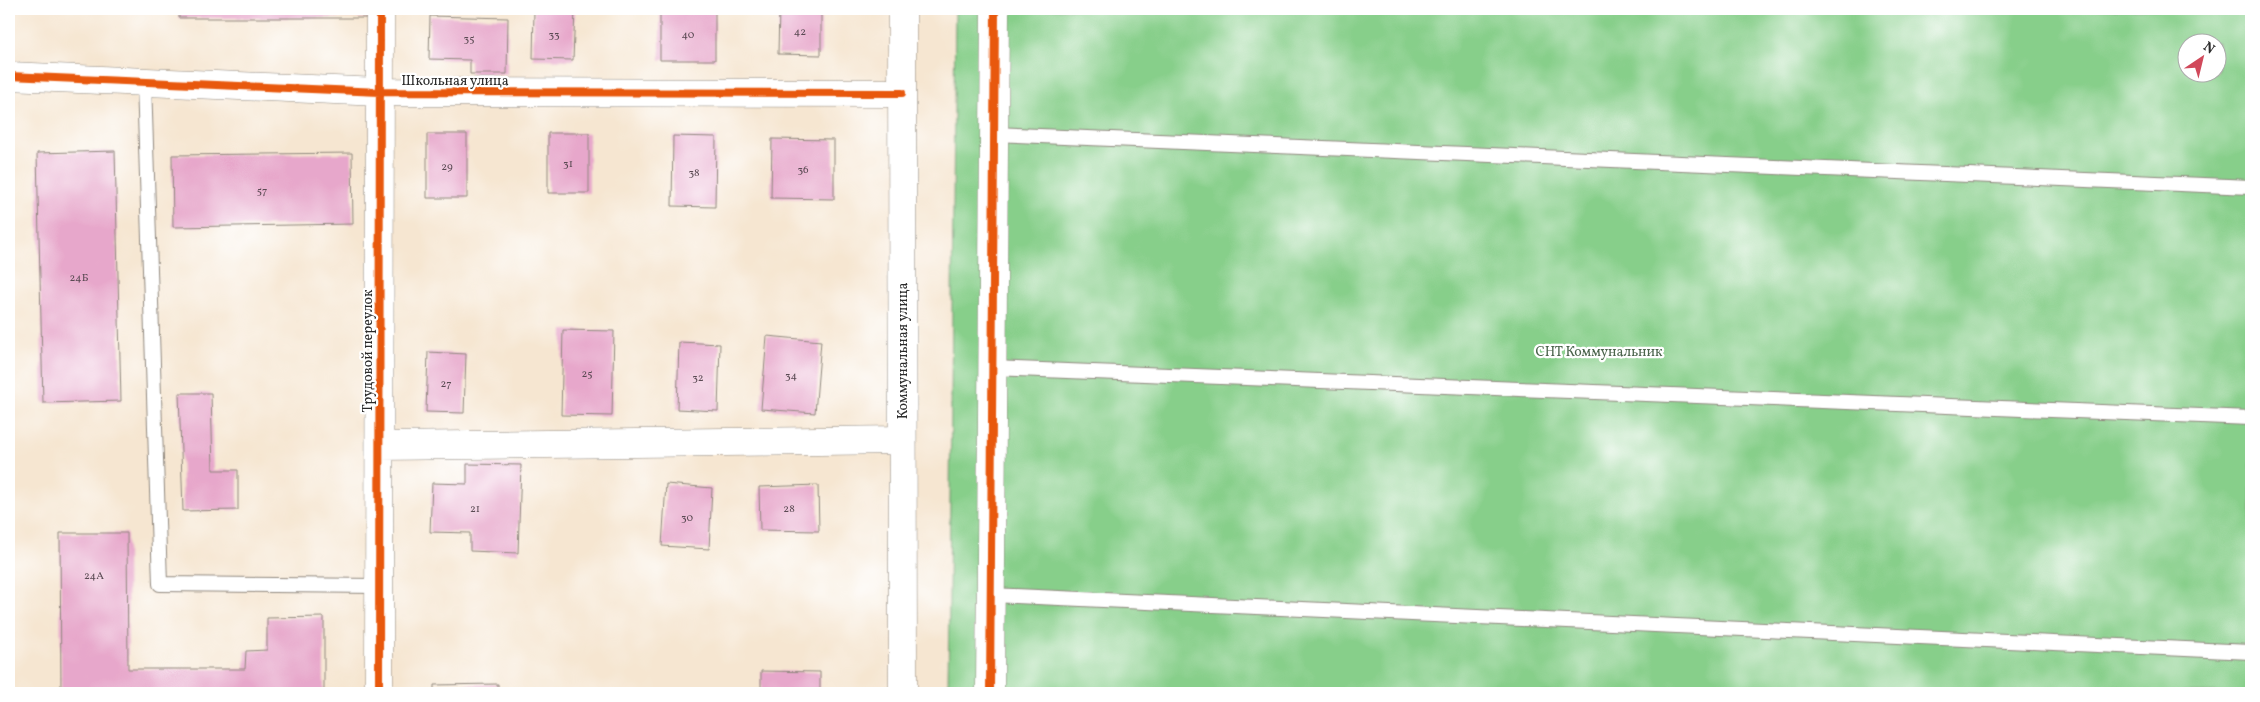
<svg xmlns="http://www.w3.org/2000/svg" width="2260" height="702" viewBox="0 0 2260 702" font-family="Vollkorn,serif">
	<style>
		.green { fill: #87cf8a; stroke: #597d5a; fill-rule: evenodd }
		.building { fill: #e7a7cb }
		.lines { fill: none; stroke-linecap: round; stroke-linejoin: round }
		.lane-casing { stroke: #90887e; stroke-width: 16 }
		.street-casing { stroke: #90887e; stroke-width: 29 }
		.lane { stroke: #fff; stroke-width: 14 }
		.street { stroke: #fff; stroke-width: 28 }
		.cycleway-casing { stroke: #fff; stroke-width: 11 }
		.cycleway { stroke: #e8590c; stroke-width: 8 }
		.labels { text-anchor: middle; stroke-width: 4.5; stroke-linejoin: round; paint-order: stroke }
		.number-label { font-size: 11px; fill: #5a4a53 }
		.street-label { font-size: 14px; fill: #2b2b2b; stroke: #fff }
		.park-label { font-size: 14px; fill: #4b644c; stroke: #fff }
	</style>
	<rect width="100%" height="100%" fill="#fff"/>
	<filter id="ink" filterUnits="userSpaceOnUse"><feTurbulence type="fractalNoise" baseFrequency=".02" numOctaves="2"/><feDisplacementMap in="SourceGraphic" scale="10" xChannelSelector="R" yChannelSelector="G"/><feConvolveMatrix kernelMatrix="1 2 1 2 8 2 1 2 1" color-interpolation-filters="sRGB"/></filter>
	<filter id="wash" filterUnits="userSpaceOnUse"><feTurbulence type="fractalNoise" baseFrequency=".0096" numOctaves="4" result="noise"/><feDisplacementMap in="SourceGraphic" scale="20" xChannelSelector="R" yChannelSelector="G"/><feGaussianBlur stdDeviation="1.12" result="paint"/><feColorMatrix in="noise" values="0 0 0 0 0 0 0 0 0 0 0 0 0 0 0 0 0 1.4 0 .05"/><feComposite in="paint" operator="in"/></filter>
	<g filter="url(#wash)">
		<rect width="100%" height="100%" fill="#f6e6d1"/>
		<!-- green -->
		<path class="green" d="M 955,9 L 2251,9 L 2251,693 L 948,693 ZM 2188,42 L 2218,42 L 2218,72 L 2188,72 Z"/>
		<g id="blocks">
			<!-- building -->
			<path class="building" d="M 179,9 L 370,9 L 370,18 L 179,18 Z
				M 534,9 L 575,9 L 573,60 L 533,59 Z
				M 660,9 L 715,9 L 715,60 L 660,60 Z
				M 779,9 L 821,9 L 821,55 L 778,54 Z
				M 430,16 L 508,18 L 507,74 L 470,74 L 470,60 L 429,59 Z
				M 548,133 L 589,133 L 589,193 L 548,193 Z
				M 427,134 L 467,134 L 467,198 L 427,198 Z
				M 673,136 L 716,137 L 715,207 L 672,206 Z
				M 772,139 L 834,140 L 834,199 L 771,198 Z
				M 115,151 L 121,401 L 43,403 L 37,153 Z
				M 352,153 L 353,224 L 173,227 L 172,155 Z
				M 563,330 L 614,331 L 612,416 L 561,415 Z
				M 767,336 L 821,341 L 815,413 L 761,409 Z
				M 679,342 L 720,344 L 718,411 L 677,409 Z
				M 428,352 L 466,354 L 464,413 L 426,412 Z
				M 179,393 L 211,393 L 213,470 L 238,470 L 238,510 L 183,511 Z
				M 467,464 L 521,465 L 518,553 L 470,551 L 470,533 L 430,532 L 432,483 L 467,484 Z
				M 666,484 L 712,488 L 709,549 L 662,546 Z
				M 818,485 L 819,531 L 760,530 L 759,487 Z
				M 60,533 L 127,533 L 128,669 L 245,669 L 246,651 L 267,650 L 267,618 L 324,617 L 324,693 L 61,693 Z
				M 761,671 L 820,672 L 820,693 L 761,693 Z
				M 498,684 L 498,693 L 434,693 L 434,685 Z"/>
		</g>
	</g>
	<g filter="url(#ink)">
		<use href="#blocks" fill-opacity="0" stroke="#90887e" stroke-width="1"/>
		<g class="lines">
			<defs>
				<path id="lane" d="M 144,82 L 160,584 L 379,586
					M 994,134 L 2251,187
					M 992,368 L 2251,418
					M 991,595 L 2251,652"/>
				<path id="street" d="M 902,9 L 903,693
					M 9,76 L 380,92 L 902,93
					M 380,446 L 902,440
					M 379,693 L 380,9
					M 990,693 L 995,9"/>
			</defs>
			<!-- lane casing -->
			<use href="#lane" class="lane-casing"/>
			<!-- street casing -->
			<use href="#street" class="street-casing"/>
			<!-- lane -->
			<use href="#lane" class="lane"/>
			<!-- street -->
			<use href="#street" class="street"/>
			<defs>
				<path id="cycleway" d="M 9,76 L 380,92 L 902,93
					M 379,693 L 380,9
					M 990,693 L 995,9"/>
			</defs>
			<!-- cycleway casing -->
			<use href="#cycleway" class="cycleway-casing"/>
			<!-- cycleway -->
			<use href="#cycleway" class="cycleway"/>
		</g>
	</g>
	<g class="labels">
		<!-- number labels -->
		<g class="number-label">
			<text x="800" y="35">42</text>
			<text x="554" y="38">33</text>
			<text x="688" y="38">40</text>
			<text x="469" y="42">35</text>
			<text x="568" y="167">31</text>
			<text x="447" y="170">29</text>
			<text x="803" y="173">36</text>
			<text x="694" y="176">38</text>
			<text x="262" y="194">57</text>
			<text x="79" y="281">24Б</text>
			<text x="587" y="377">25</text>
			<text x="791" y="379">34</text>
			<text x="698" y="381">32</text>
			<text x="446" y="387">27</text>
			<text x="475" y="512">21</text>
			<text x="789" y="512">28</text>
			<text x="687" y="521">30</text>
			<text x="94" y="579">24А</text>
		</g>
		<!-- street labels -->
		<g class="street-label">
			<text x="455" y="85">Школьная улица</text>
			<text transform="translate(367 351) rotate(-90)" y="5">Трудовой переулок</text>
			<text transform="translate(902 351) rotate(-90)" y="5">Коммунальная улица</text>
		</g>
		<!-- park labels -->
		<g class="park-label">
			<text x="1599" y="356">СНТ Коммунальник</text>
		</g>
	</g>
	<!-- margin -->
	<rect width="2260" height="702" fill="none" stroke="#fff" stroke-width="30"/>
	<!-- north arrow -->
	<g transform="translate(2202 58) rotate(35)"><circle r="24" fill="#ffffff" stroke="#aaaaaa"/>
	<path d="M0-4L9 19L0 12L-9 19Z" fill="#d1495b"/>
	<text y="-8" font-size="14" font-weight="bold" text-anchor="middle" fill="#2b2b2b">N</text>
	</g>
</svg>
